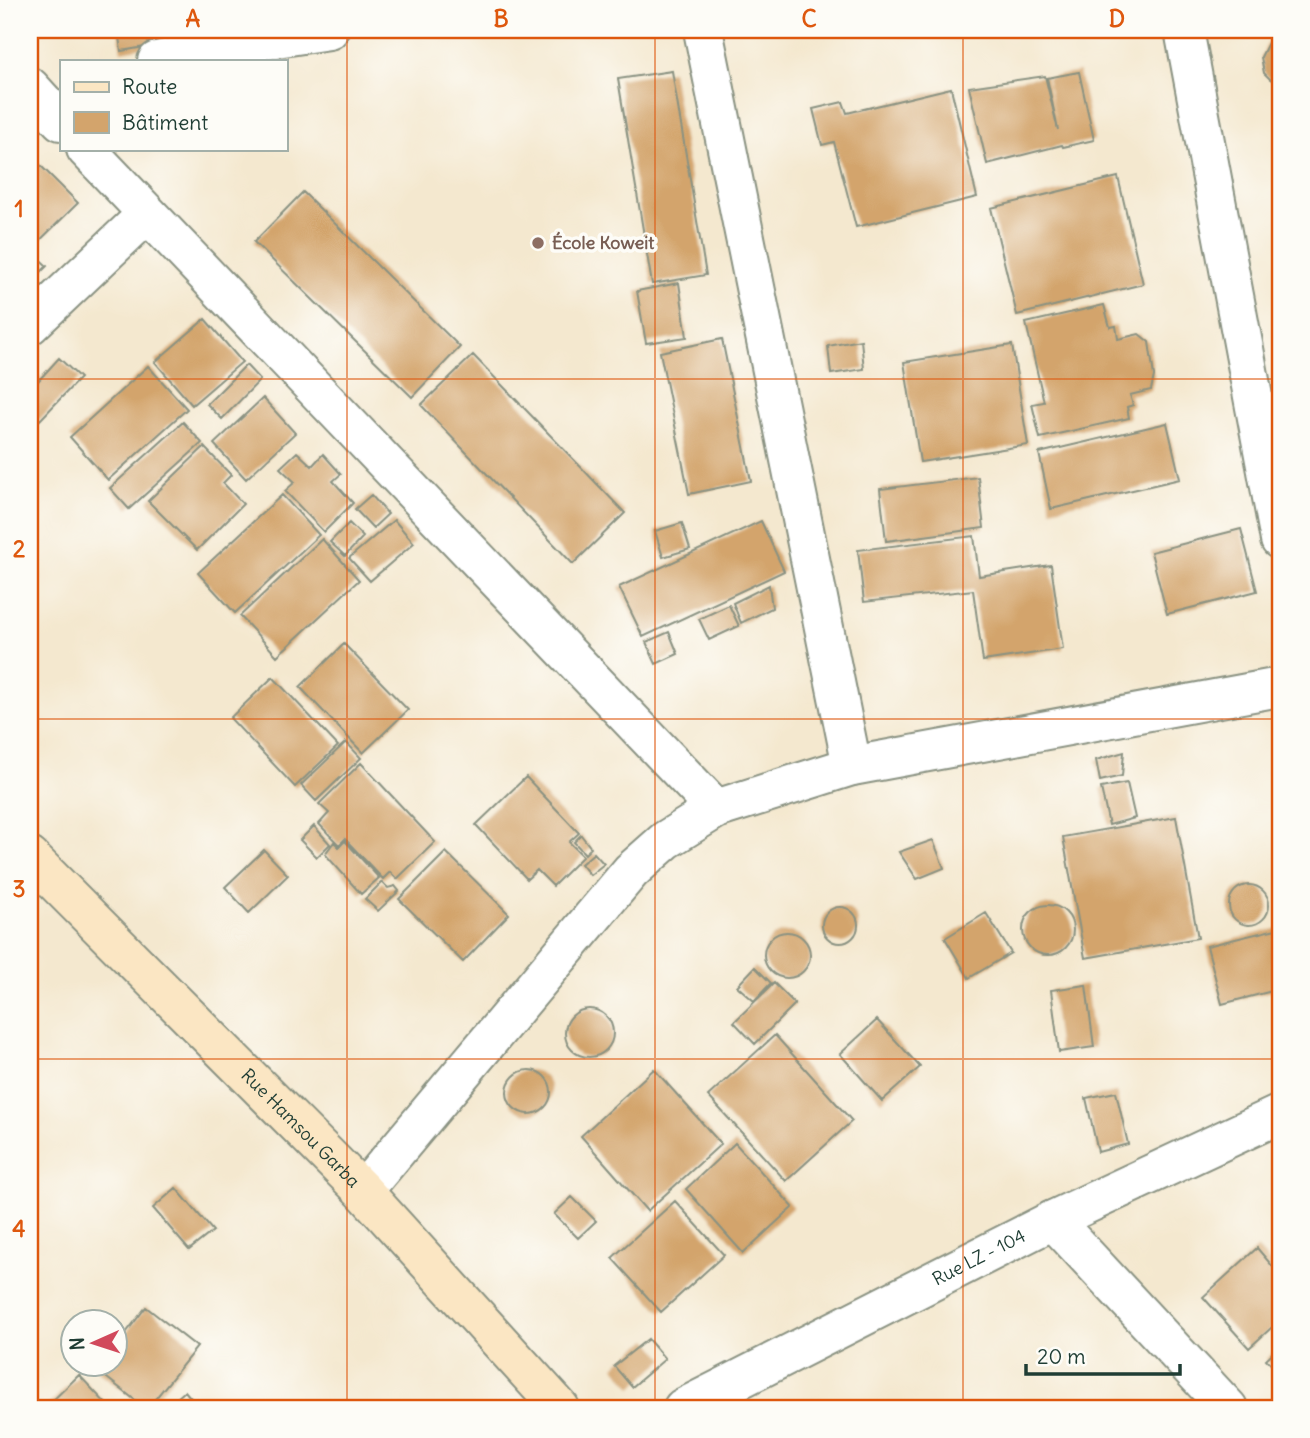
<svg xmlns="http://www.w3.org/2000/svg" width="1310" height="1438" viewBox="0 0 1310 1438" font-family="Delius,sans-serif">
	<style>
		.building { fill: #d3a46c }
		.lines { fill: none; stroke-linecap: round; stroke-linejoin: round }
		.street-casing { stroke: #8a9282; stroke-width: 42 }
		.secondary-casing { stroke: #8a9282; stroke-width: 42 }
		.street { stroke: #fff; stroke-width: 38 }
		.secondary { stroke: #fbe6c3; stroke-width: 38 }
		.grid { fill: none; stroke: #de580e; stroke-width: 2; stroke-opacity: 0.55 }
		.education-dot { fill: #8d6e63; stroke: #fdfcf7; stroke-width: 2.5 }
		.labels { text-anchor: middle; stroke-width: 7; stroke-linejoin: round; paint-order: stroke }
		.education-label { font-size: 18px; font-weight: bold; fill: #785e54; stroke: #fdfcf7; text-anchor: start }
		.street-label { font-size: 18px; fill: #1f3d34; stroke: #fdfcf7 }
		.neatline { fill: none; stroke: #de580e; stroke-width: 2.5 }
		.grid-label { font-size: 23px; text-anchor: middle; font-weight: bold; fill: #de580e }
	</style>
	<rect width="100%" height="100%" fill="#fdfcf7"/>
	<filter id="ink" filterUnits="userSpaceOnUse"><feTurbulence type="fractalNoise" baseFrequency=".0143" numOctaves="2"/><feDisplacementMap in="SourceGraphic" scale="14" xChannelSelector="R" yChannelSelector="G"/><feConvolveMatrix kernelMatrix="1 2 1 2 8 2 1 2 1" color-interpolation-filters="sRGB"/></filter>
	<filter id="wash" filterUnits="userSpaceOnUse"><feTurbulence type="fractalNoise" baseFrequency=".00686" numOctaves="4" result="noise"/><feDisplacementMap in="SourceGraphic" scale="28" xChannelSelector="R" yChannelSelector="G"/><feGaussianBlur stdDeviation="1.57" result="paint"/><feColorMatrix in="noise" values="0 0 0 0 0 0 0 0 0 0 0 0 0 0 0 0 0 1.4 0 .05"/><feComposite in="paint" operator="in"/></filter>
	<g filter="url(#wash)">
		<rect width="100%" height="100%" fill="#f4e8cf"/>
		<g id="blocks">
			<!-- building -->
			<path class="building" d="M 118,30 L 185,30 L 186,40 L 121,51 Z
				M 1280,36 L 1280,84 L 1270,79 L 1264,73 L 1261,57 L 1268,43 Z
				M 672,71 L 706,275 L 652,284 L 618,79 Z
				M 1079,72 L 1094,140 L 1063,147 L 1062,145 L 987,164 L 969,87 L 1045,76 L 1058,130 L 1047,78 Z
				M 951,88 L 977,197 L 856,227 L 834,142 L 822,145 L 813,109 L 843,102 L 847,113 Z
				M 30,155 L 78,203 L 30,250 Z
				M 1118,177 L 1143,284 L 1017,315 L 991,208 Z
				M 303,192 L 460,347 L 412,397 L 254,242 Z
				M 32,252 L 47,266 L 32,281 L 30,278 L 30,254 Z
				M 679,283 L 687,337 L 646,343 L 637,291 Z
				M 1104,305 L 1110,327 L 1116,326 L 1118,339 L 1139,334 L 1149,342 L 1154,376 L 1151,390 L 1130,395 L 1133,405 L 1127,407 L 1129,418 L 1040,438 L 1032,404 L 1044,402 L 1026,323 Z
				M 205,319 L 242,362 L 192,405 L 155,362 Z
				M 722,339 L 751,481 L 689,494 L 660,352 Z
				M 861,340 L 864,369 L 831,374 L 828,346 Z
				M 1012,345 L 1028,445 L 920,462 L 904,362 Z
				M 473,355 L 625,513 L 573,564 L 421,405 Z
				M 59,358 L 80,378 L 40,420 L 30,410 L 30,390 Z
				M 246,365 L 260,380 L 222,419 L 207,404 Z
				M 148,366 L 187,409 L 108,480 L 70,437 Z
				M 263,398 L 295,433 L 246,479 L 214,444 Z
				M 183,422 L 202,443 L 129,509 L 110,488 Z
				M 1167,423 L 1180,479 L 1051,509 L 1039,453 Z
				M 204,447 L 231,475 L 223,483 L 243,504 L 197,550 L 148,501 Z
				M 297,452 L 312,466 L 323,454 L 341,474 L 333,481 L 353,503 L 324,532 L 285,491 L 295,482 L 280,468 Z
				M 978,477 L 984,528 L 886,541 L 880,489 Z
				M 282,495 L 319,535 L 235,613 L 198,573 Z
				M 371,495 L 388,514 L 373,528 L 355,509 Z
				M 394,520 L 414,543 L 370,581 L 349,558 Z
				M 761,521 L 784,571 L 643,637 L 619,587 Z
				M 349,523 L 363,537 L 345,556 L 330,542 Z
				M 682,523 L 690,549 L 663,557 L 655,531 Z
				M 1241,529 L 1257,591 L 1167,614 L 1151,552 Z
				M 974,536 L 979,576 L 1051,565 L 1063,649 L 983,661 L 973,590 L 864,602 L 858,550 Z
				M 322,539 L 359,580 L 277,656 L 240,616 Z
				M 769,585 L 772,608 L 741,623 L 733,603 Z
				M 729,605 L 739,626 L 709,640 L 699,619 Z
				M 669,632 L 678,654 L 656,664 L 646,642 Z
				M 344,644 L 408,710 L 363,753 L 300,687 Z
				M 273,677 L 338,746 L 295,787 L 230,718 Z
				M 346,742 L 361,758 L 316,801 L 301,785 Z
				M 1124,752 L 1122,776 L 1100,781 L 1096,760 Z
				M 361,763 L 435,842 L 397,879 L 390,872 L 383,879 L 345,839 L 339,845 L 319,824 L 329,813 L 319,804 Z
				M 526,777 L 579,833 L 569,842 L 583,856 L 553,886 L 537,870 L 527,879 L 476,825 Z
				M 1127,783 L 1135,818 L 1109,825 L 1101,788 Z
				M 1176,817 L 1198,938 L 1085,958 L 1063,837 Z
				M 314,826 L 330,844 L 317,857 L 300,840 Z
				M 581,835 L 591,848 L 585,854 L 574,842 Z
				M 933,840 L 944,868 L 917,879 L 899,852 Z
				M 345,841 L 379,878 L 361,894 L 325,854 L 334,842 L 339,847 Z
				M 264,850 L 288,875 L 249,913 L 225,887 Z
				M 446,852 L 509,914 L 463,962 L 399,899 Z
				M 594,853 L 604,864 L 590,875 L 581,864 Z
				M 382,882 L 388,888 L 395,886 L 399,891 L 378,911 L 365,899 Z
				M1229 905a20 20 0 1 1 40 0a20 20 0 1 1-40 0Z
				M1023 930a25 25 0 1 1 50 0a25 25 0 1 1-50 0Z
				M822 925a18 18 0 1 1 36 0a18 18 0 1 1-36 0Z
				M 986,913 L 1011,953 L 969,978 L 945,938 Z
				M 1280,928 L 1280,989 L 1222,1004 L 1207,946 Z
				M764 955a23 23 0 1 1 46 0a23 23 0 1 1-46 0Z
				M 755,967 L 771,983 L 754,1001 L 737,986 Z
				M 774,983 L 795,1004 L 755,1044 L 734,1022 Z
				M 1086,985 L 1094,1047 L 1059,1052 L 1051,990 Z
				M565 1033a24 24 0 1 1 48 0a24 24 0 1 1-48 0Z
				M 877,1020 L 920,1067 L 882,1101 L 840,1054 Z
				M 775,1035 L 852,1121 L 786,1181 L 708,1096 Z
				M 654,1069 L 721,1144 L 647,1211 L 581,1136 Z
				M507 1092a22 22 0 1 1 44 0a22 22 0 1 1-44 0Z
				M 1116,1092 L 1128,1144 L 1098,1152 L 1086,1098 Z
				M 735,1143 L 793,1207 L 743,1253 L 686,1189 Z
				M 176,1188 L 213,1231 L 189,1250 L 153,1208 Z
				M 572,1197 L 596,1221 L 578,1238 L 554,1214 Z
				M 675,1201 L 724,1255 L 661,1312 L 612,1258 Z
				M 1257,1248 L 1280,1275 L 1280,1320 L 1249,1348 L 1203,1297 Z
				M 146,1307 L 197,1347 L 148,1408 L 145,1408 L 97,1370 L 101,1364 L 116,1364 L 116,1346 Z
				M 648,1339 L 665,1359 L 632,1387 L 614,1366 Z
				M 1280,1346 L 1280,1374 L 1266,1359 Z
				M 79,1375 L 110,1408 L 45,1408 Z
				M 185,1391 L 199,1408 L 166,1408 Z"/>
		</g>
	</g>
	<g filter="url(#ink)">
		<use href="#blocks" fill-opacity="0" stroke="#8a9282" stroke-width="2"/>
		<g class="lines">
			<defs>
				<g id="street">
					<path d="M 703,30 L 852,766"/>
					<path d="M 1184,30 L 1280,540"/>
					<path d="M 157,61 L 217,47 L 329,30"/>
					<path d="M 30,87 L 61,121"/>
					<path d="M 86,149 L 716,809"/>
					<path d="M 30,325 L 147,214"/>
					<path d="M 363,1191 L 631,871 L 666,840 L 716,809 L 852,766 L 1280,687"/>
					<path d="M 1053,1220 L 1228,1408"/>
					<path id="s1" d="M 683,1408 L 1053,1220 L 1280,1114"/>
				</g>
				<g id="secondary">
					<path id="s2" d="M 30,857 L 363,1191 L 560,1408"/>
				</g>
			</defs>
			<!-- street casing -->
			<use href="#street" class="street-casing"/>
			<!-- secondary casing -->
			<use href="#secondary" class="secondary-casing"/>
			<!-- street -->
			<use href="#street" class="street"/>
			<!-- secondary -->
			<use href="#secondary" class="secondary"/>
		</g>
	</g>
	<!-- grid -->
	<path class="grid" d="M 347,30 L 347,1408M 655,30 L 655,1408M 963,30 L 963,1408M 30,379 L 1280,379M 30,719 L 1280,719M 30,1059 L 1280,1059"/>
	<!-- markers -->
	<circle class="education-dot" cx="538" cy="243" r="7"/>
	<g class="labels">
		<!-- education labels -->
		<g class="education-label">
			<text x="552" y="249">École Koweit</text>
		</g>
		<!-- street labels -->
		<g class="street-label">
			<text dy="6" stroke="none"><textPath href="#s2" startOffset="383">Rue Hamsou Garba</textPath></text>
			<text dy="6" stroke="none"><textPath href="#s1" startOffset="332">Rue LZ - 104</textPath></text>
		</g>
	</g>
	<!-- margin -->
	<rect width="1310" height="1438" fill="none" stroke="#fdfcf7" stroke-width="77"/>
	<!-- legend -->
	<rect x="60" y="60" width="228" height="91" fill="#fdfcf7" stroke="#a4b0a9" stroke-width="2"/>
	<rect x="74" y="82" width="35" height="10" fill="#fbe6c3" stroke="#a4b0a9" stroke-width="2"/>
	<text x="122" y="94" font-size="21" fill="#1f3d34">Route</text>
	<rect x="74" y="112" width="35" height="21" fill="#d3a46c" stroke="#a4b0a9" stroke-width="2"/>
	<text x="122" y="130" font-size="21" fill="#1f3d34">Bâtiment</text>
	<!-- north arrow -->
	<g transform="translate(94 1343) rotate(267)"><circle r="33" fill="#fdfcf7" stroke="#a4b0a9" stroke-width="2"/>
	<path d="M0-5L12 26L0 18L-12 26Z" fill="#d1495b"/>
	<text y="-10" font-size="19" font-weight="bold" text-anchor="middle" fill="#1f3d34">N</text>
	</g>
	<!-- scale -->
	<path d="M1026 1364v10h154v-10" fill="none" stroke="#1f3d34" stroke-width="3.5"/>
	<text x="1037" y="1364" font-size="21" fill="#1f3d34" stroke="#fdfcf7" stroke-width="5" paint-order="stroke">20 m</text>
	<rect x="38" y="38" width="1234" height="1362" class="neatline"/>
	<g class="grid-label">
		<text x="193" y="27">A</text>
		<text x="501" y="27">B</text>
		<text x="809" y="27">C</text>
		<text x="1117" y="27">D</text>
		<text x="19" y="217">1</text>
		<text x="19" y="557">2</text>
		<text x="19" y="897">3</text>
		<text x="19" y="1237">4</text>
	</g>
</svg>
